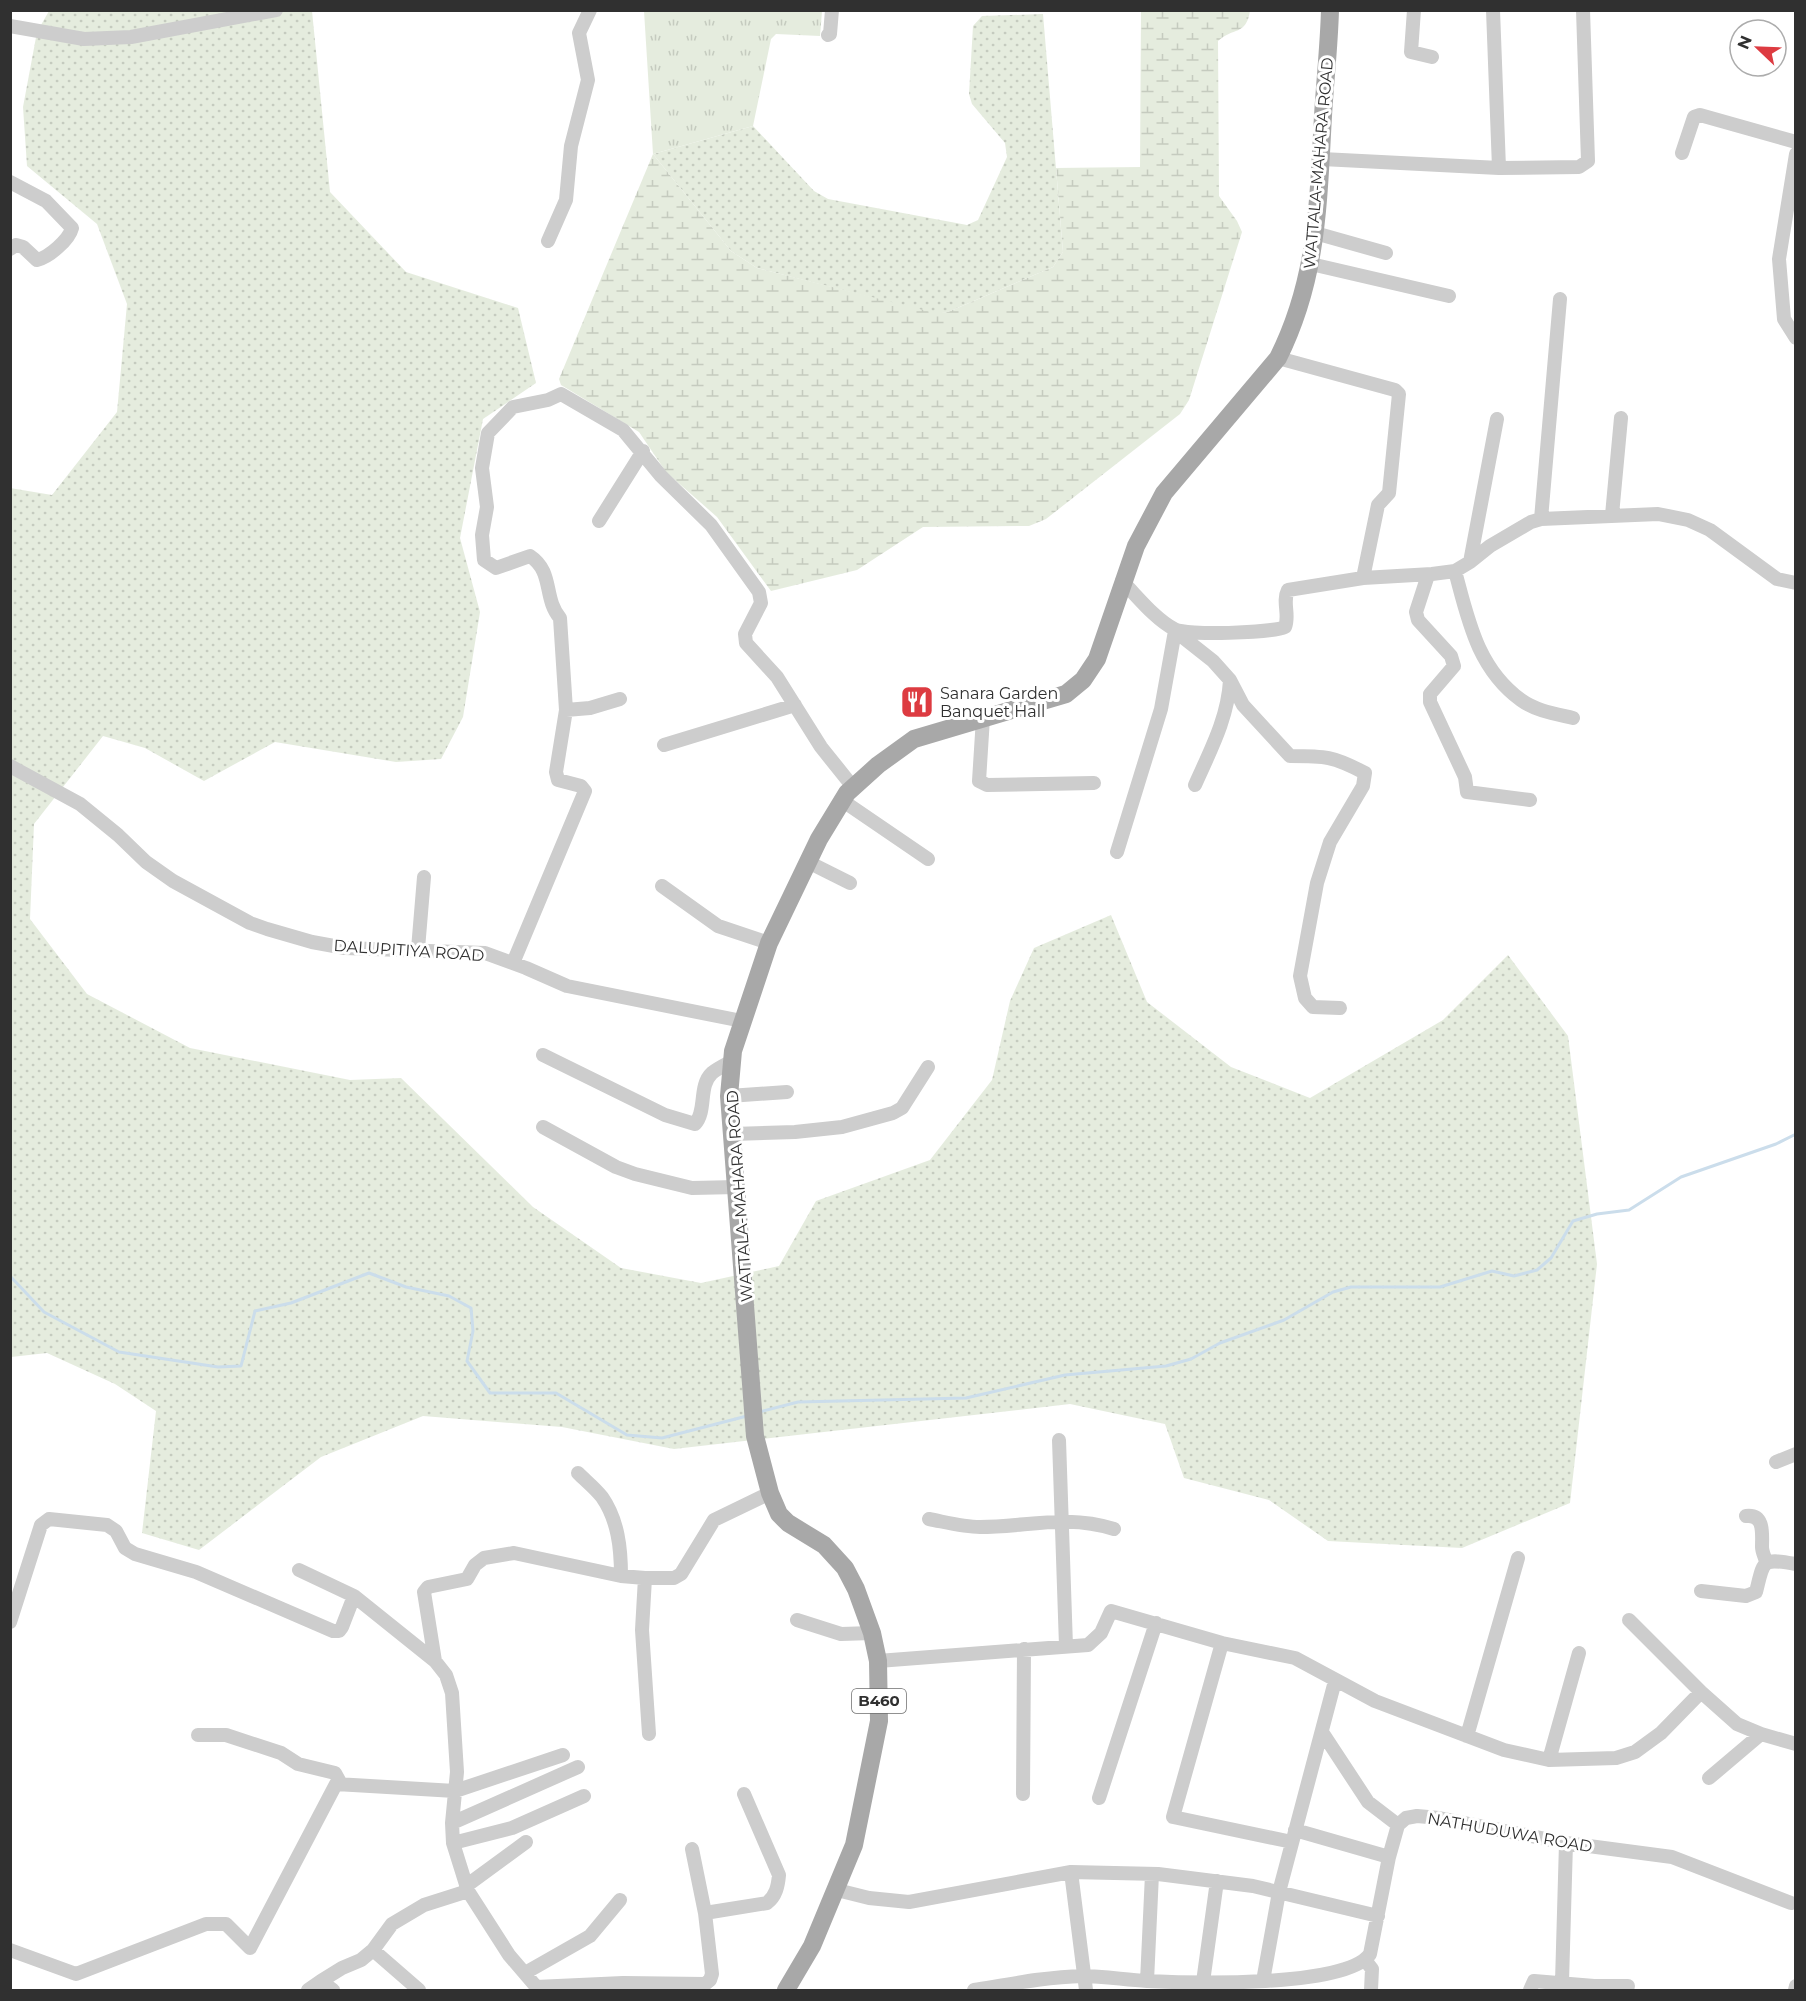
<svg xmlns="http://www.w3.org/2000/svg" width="1806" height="2001" viewBox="0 0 1806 2001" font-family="Montserrat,sans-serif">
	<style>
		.grass { fill: url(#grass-dots) }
		.wetland { fill: url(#wetland-marsh) }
		.park { fill: url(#park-tufts) }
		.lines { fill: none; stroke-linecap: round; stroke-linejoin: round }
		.stream { stroke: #cbddeb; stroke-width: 3 }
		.minor { stroke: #cdcdcd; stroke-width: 14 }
		.major { stroke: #a8a8a8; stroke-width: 18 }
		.labels { text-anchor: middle; stroke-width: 6; stroke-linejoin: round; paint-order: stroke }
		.shield { fill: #fff; stroke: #6e6e6e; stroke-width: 1.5 }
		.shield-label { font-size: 15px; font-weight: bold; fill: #303030 }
		.street-label { font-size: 16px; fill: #303030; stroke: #fff }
		.poi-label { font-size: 16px; fill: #303030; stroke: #fff; text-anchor: start }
	</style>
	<defs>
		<pattern id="grass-dots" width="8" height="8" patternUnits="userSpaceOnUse" patternTransform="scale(1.5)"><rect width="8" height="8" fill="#e5ecde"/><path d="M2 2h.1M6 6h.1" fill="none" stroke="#c5cbbf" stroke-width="1.8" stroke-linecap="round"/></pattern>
		<pattern id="wetland-marsh" width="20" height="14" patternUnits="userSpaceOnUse" patternTransform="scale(1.5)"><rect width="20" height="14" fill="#e5ecde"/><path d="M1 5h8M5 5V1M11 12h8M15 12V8" fill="none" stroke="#c5cbbf"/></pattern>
		<pattern id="park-tufts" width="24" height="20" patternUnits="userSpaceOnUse" patternTransform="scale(1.5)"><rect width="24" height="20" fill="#e5ecde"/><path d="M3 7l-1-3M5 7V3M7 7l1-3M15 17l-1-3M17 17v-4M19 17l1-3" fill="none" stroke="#c5cbbf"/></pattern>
	</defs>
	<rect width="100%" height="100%" fill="#fff"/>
	<!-- grass -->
	<path class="grass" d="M 49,11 L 312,11 L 330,192 L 406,272 L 518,308 L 536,383 L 483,419 L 460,538 L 480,612 L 463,717 L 441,759 L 396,762 L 275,742 L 204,781 L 145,748 L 103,736 L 34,824 L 30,919 L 87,994 L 190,1048 L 350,1080 L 401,1078 L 533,1207 L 621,1268 L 701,1283 L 779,1266 L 816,1201 L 930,1160 L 992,1080 L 1010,1001 L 1034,948 L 1111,915 L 1147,1002 L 1231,1067 L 1310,1098 L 1443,1020 L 1508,955 L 1568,1036 L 1597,1264 L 1570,1503 L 1462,1548 L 1328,1541 L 1269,1500 L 1184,1478 L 1165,1424 L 1070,1404 L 674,1449 L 562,1427 L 423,1416 L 321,1457 L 199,1550 L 142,1533 L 156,1411 L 115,1384 L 47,1353 L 11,1357 L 10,488 L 52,495 L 117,412 L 127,304 L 97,224 L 27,166 L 23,107 L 37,32 Z
		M 1043,14 L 1063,252 L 1053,267 L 948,312 L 935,314 L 757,268 L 731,251 L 653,154 L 753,126 L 814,191 L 828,199 L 967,225 L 978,220 L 1007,157 L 1005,143 L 972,104 L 969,94 L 973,26 L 982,16 Z"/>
	<!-- wetland -->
	<path class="wetland" d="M 1141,11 L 1250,11 C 1246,36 1233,27 1218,41 L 1219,196 L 1237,221 L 1242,232 L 1189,400 L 1180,414 L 1046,519 L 1029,526 L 923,527 L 857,570 L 771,591 L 717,517 L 666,472 L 639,432 L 561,385 L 559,379 L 653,154 L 731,251 L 757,268 L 935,313 L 948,312 L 1053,267 L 1063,252 L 1056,168 L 1140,167 Z"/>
	<!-- park -->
	<path class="park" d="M 644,11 L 644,10 L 822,11 L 820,36 L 776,34 L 771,39 L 753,126 L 653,154 Z"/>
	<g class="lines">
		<!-- stream -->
		<path class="stream" d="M 10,1276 L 44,1312 L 119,1352 L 218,1367 L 241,1366 L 255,1311 L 291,1303 L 369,1273 L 406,1287 L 449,1296 L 471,1308 L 473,1331 L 467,1361 L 490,1393 L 556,1393 L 627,1435 L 662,1438 L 747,1416
			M 759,1412 L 798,1402 L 966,1398 L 1065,1375 L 1166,1366 L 1191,1359 L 1220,1343 L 1284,1320 L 1333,1292 L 1351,1287 L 1440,1287 L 1492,1271 L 1514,1276 L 1537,1270 L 1551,1258 L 1573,1221 L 1597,1214 L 1629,1210 L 1681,1177 L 1776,1144 L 1796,1134"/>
		<!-- minor -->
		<path class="minor" d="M 1414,10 L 1411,52 L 1432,57
			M 1493,10 L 1499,168
			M 10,26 L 84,39 L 131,37 L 276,10
			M 828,35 L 830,34 L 832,10
			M 1682,153 L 1694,117 L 1700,115 L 1796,142
			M 1796,154 L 1779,259 L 1784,319 L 1796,338
			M 1322,159 L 1499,168 L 1579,167 L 1588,161 L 1583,10
			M 10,182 L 46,201 L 72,228 C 69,240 49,257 37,260 L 23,247 L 16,245 L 10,249
			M 1315,233 L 1386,253
			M 548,241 L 566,200 L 571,146 L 588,80 L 579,33 L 590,10
			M 1311,264 L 1449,296
			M 1278,358 L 1395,390 L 1399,394 L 1389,493 L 1378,505 L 1363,578
			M 1612,515 L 1621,418
			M 1541,519 L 1560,299
			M 599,521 L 643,451
			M 1470,562 L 1497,419
			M 1455,571 C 1468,619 1477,668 1521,700 C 1536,711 1556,714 1573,718
			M 1428,575 L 1416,612 L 1418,620 L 1451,656 L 1454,666 L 1430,694 L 1430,702 L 1465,777 L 1467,792 L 1530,800
			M 1122,581 C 1138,597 1154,618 1174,629 C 1185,636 1272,633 1285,627 C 1290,615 1282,602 1288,590 L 1363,578 L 1432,574 L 1455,571 L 1470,562 L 1490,546 L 1531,522 L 1541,519 L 1658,514 L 1688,520 L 1710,530 L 1777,579 L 1796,583
			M 620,699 L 590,708 L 566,710 L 560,618 C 543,598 554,572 530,556 L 496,568 L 484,560 L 482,535 L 487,507 L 482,468 L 488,433 L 513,407 L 548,400 L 561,394 L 623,430 L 661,476 L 711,525 L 759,592 L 761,603 L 745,634 L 746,643 L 777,677 L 821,747 L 853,787
			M 983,718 L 979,781 L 987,785 L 1094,783
			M 664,745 L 795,705
			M 10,766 L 80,804 L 118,835 L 146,862 L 173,881 L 250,923 L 267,929 L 312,942 L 345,948 L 485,953 L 526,968 L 567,986 L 742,1021
			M 1195,785 C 1210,751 1228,718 1230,680
			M 843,801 L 928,859
			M 1117,852 L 1161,709 L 1175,631 L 1213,661 L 1230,680 L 1243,705 L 1290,756 C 1325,756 1333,756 1365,773 L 1363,786 L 1330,842 L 1317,883 L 1300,976 L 1305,998 L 1313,1007 L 1340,1008
			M 808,862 L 850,883
			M 662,886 L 718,926 L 769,943
			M 418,949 L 424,877
			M 513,963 L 585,791 L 581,786 L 558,780 L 556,772 L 566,710
			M 543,1055 L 665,1115 L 695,1124 C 707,1111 698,1086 712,1073 C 718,1068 727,1064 734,1060
			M 729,1096 L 787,1092
			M 543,1127 L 616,1167 L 635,1174 L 692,1188 L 737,1187
			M 733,1134 L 795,1132 L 842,1127 L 893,1113 L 902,1108 L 928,1067
			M 1059,1440 L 1066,1646
			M 1776,1462 L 1796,1454
			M 578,1473 C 586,1481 595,1488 602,1497 C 618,1520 621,1548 621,1576
			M 1746,1516 C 1765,1514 1762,1534 1762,1547 C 1762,1552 1765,1557 1766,1562
			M 929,1519 C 945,1522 963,1527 980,1527 C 1028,1527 1065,1514 1114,1529
			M 299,1570 L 354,1596 L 435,1661
			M 645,1578 L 642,1630 L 649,1734
			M 1701,1591 L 1746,1596 L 1756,1592 C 1764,1560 1761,1558 1796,1564
			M 797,1620 L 841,1634 L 872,1633
			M 1629,1620 L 1701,1692 L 1737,1724 L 1761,1734 L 1796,1744
			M 10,1622 L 41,1525 L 49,1519 L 107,1525 L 116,1531 L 125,1548 L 135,1554 L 196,1572 L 333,1631 L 339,1631 L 342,1627 L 354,1596
			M 1222,1643 L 1173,1817 L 1292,1842
			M 878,1661 L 1088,1645 L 1101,1633 L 1111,1611 L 1222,1643 L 1295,1658 L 1375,1701 L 1504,1750 L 1549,1760 L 1616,1758 L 1635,1752 L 1661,1733 L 1701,1692
			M 1322,1732 L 1368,1802 L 1398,1825
			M 198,1735 L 226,1735 L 281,1753 L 298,1764 L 335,1773 L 341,1784
			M 1467,1736 L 1518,1558
			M 1549,1760 L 1579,1653
			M 1709,1778 L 1761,1734
			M 1023,1794 L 1024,1649
			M 1099,1798 L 1156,1623
			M 452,1823 L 578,1767
			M 1295,1830 L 1389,1857
			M 453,1843 L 512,1828 L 584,1796
			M 692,1849 L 705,1913
			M 1071,1872 L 1086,1990
			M 466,1886 L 526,1842
			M 837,1890 L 869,1898 L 909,1902 L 1071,1872 L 1158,1874 L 1253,1886 L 1378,1916
			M 10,1950 L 76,1974 L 206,1924 L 226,1924 L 250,1948 L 336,1784 L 455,1791 L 563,1755
			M 373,1950 L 419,1990
			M 1365,1960 L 1372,1969 L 1371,1990
			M 525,1973 L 590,1936 L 620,1900
			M 1147,1981 L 1152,1874
			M 1263,1981 L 1279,1892 L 1335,1681
			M 1203,1982 L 1217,1881
			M 536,1987 L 623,1983 L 705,1984 L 710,1980 L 712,1974 L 705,1913 L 767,1903 C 776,1896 778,1886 779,1875 L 744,1794
			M 308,1990 L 321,1981
			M 333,1990 L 321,1981 L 342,1968 L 361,1960 L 373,1950 L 392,1924 L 424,1905 L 468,1891
			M 539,1990 L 509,1955 L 468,1891 L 453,1843 L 452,1823 L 457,1772 L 452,1693 L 446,1675 L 435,1661 L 424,1592 L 428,1587 L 467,1579 L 475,1565 L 484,1558 L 514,1553 L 621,1576 L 645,1578 L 674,1578 L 681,1574 L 714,1520 L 770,1493
			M 974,1990 C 1011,1984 1046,1977 1083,1976 C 1104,1976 1126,1980 1147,1981 C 1188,1983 1347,1988 1370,1954 L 1389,1857 L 1398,1825 L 1406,1818 L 1417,1816 L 1439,1818 L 1566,1843 L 1672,1857 L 1791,1903
			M 1530,1990 L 1534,1981 L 1594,1986 L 1628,1986
			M 1557,1990 L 1562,1982 L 1566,1843
			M 1795,1990 L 1796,1986"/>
		<!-- major -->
		<path class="major" d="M 786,1990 L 812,1946 L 854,1845 L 879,1721 L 878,1661 L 872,1633 L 856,1589 L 845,1568 L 824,1545 L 788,1523 L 779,1514 L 770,1493 L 755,1436 L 729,1096 L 733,1051 L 769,943 L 819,839 L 847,793 L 878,765 L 914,739 L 1066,694 L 1083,680 L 1097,659 L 1136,546 L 1164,493 L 1278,358 C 1318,278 1318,203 1323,116 C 1325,81 1329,46 1330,10"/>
	</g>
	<!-- icons -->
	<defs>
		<symbol id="restaurant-square" viewBox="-11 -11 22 22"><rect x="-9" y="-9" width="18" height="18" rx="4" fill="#dd3b41" stroke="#fff"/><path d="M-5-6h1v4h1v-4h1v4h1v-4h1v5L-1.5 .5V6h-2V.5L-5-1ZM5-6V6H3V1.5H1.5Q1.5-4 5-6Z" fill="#fff"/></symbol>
	</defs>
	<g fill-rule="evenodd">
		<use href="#restaurant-square" x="898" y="683" width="38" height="38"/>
	</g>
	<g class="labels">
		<!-- shield labels -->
		<rect class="shield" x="852" y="1689" width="54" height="24" rx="4.5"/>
		<g class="shield-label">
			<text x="879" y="1706">B460</text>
		</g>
		<!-- street labels -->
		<g class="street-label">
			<text transform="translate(1318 163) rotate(-85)" y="6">WATTALA-MAHARA ROAD</text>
			<text transform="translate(409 950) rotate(4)" y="6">DALUPITIYA ROAD</text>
			<text transform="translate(739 1196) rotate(-94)" y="6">WATTALA-MAHARA ROAD</text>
			<text transform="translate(1510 1832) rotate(10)" y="6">NATHUDUWA ROAD</text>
		</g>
		<!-- poi labels -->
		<g class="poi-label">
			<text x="940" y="699">Sanara Garden<tspan x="940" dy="18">Banquet Hall</tspan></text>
		</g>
	</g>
	<!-- border -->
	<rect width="1806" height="2001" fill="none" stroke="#303030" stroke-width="24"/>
	<!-- north arrow -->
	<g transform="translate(1758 48) rotate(293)"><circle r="28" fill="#ffffff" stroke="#acacac" stroke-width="1.5"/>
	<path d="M0-4.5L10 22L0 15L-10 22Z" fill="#dd3b41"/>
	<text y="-9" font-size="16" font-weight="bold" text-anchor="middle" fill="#303030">N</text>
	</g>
</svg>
